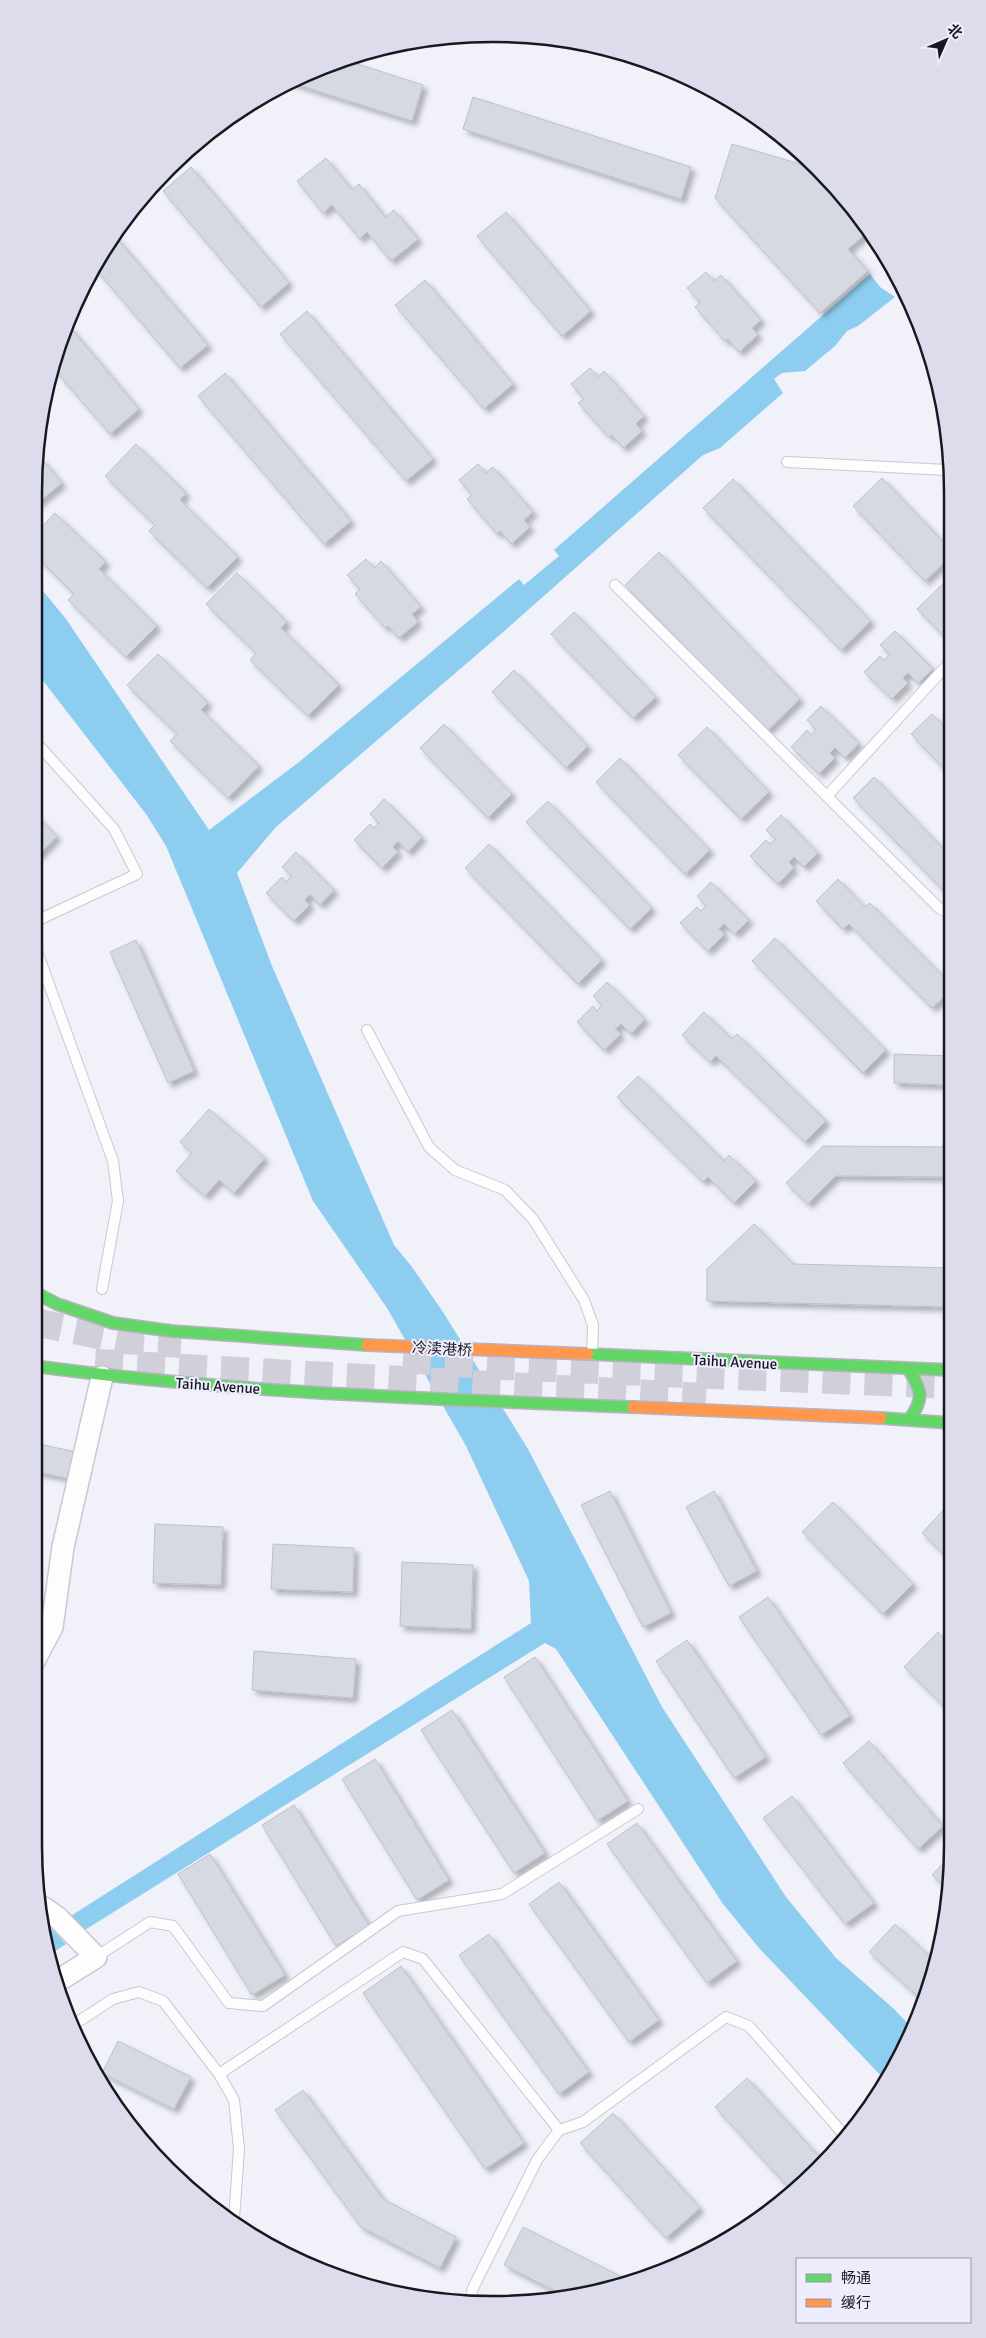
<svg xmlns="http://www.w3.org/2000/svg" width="986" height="2338" viewBox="0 0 986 2338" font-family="Signika,'Noto Sans SC',sans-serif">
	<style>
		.water { fill: #8ccdf0 }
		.building { fill: #d5d9e1; stroke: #bec1ca; filter: url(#shadow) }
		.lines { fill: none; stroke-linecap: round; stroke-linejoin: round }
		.highway-tunnel { stroke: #d1d0da; stroke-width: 28; stroke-dasharray: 28 14; stroke-linecap: butt }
		.lane-casing { stroke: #c9c8d2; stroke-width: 12 }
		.street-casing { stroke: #c9c8d2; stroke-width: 24 }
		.fast-casing { stroke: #bab2c2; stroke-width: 14 }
		.slow-casing { stroke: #bab2c2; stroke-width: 14 }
		.lane { stroke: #fdfdfe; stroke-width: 10 }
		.street { stroke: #fdfdfe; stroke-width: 21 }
		.fast { stroke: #63d668; stroke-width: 11 }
		.slow { stroke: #ff974d; stroke-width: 11 }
		.labels { text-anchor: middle; stroke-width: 4; stroke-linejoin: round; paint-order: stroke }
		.street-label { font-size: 15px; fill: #191822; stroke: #ededfe }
		.rim { fill: none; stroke: #191822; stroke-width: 2.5 }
	</style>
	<defs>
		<filter id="shadow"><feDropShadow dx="4.5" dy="4.5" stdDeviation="2.5" flood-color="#0004"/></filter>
	</defs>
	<rect width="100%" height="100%" fill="#f1f1fa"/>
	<!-- water -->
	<path class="water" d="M 870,274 L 880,287 L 895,297 L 858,326 L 847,331 L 835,346 L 805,371 L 782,373 L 774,379 L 783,393 L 720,448 L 703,455 L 502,633 L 276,827 L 237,873 L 272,966 L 394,1245 L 412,1267 L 443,1312 L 528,1449 L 662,1707 L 786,1897 L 836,1958 L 894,2009 L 912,2028 L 891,2074 L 886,2081 L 759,1948 L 723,1904 L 556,1649 L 545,1643 L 80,1933 L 66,1919 L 531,1623 L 529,1581 L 466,1446 L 387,1308 L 313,1201 L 166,846 L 146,814 L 34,669 L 34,580 L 66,619 L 209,830 L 299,762 L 519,579 L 524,585 L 559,556 L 554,550 Z
		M 51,1928 L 66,1944 L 52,1953 L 48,1929 Z"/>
	<!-- building -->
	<path class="building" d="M 345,60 L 423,85 L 412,121 L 289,82 Z
		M 473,97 L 691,167 L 681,199 L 463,129 Z
		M 732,144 L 807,166 L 857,213 L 868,232 L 848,249 L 868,271 L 820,313 L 715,198 Z
		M 326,158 L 352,190 L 359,184 L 385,217 L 394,210 L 418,239 L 391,261 L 367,232 L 360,239 L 332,205 L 323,213 L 297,181 Z
		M 191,167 L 289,283 L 261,307 L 163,191 Z
		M 506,212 L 591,311 L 562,336 L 477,236 Z
		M 115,236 L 208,345 L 180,368 L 94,267 Z
		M 706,272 L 714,281 L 721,275 L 761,320 L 752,328 L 758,335 L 739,352 L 728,339 L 725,341 L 695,307 L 700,302 L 687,288 Z
		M 425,280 L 513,384 L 484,409 L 395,305 Z
		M 307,311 L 433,459 L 406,481 L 280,334 Z
		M 68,325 L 139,409 L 110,434 L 54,369 L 58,345 Z
		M 590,368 L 598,377 L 604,371 L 644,416 L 636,424 L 642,431 L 623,448 L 612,435 L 609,437 L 578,403 L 584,399 L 571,384 Z
		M 225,373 L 351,521 L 324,544 L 198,396 Z
		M 136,444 L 186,493 L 180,500 L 238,557 L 207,588 L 149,531 L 155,525 L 105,476 Z
		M 40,457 L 62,483 L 34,506 L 34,493 Z
		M 478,464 L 486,473 L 493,467 L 533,512 L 524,520 L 530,527 L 511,544 L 500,531 L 497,534 L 467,499 L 472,495 L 459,480 Z
		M 882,478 L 949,548 L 949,558 L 925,581 L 853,506 Z
		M 733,479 L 871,621 L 841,650 L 703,508 Z
		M 55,513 L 106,562 L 99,569 L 157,626 L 126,657 L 68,600 L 74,594 L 34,554 L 34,535 Z
		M 659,552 L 800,699 L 767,731 L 625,585 Z
		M 366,559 L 374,568 L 381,561 L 421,607 L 412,614 L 418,622 L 399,638 L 388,626 L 385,628 L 355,594 L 360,589 L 347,575 Z
		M 237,573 L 287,622 L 281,628 L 339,685 L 308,716 L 250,660 L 256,653 L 206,604 Z
		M 949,578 L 949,639 L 948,640 L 917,609 Z
		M 574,612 L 656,697 L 633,718 L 551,634 Z
		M 895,631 L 933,669 L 918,683 L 908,673 L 903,678 L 908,683 L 892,699 L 864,672 L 880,656 L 884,660 L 890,655 L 880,645 Z
		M 158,654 L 208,703 L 201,710 L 259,766 L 228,798 L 170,741 L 177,734 L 127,685 Z
		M 514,670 L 588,746 L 566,768 L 492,692 Z
		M 821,706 L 859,743 L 845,758 L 835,748 L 830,753 L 835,758 L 819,774 L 791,747 L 807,730 L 811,735 L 816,729 L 807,720 Z
		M 932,714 L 949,731 L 949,774 L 911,734 Z
		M 444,724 L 512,794 L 488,818 L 420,748 Z
		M 707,727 L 769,792 L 741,819 L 678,755 Z
		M 620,758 L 710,850 L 685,874 L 596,782 Z
		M 874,777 L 949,855 L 950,897 L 853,798 Z
		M 384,799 L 422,837 L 408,852 L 398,841 L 393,847 L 398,852 L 382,868 L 354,840 L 370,824 L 374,828 L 379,823 L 370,814 Z
		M 548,801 L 652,908 L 630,929 L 526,822 Z
		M 34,814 L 57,836 L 38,856 L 34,853 Z
		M 781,815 L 818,853 L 804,867 L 794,857 L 789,862 L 794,868 L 778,884 L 750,856 L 766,840 L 770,844 L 776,839 L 766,830 Z
		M 489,844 L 602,960 L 578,984 L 465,868 Z
		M 296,852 L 334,890 L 320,905 L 310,894 L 305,900 L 310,905 L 294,921 L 266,893 L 282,877 L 286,882 L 292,876 L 282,867 Z
		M 838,879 L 865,907 L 870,903 L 950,983 L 950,991 L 932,1008 L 849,924 L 843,929 L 816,901 Z
		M 711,882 L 749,920 L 735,934 L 724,924 L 719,929 L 725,934 L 708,951 L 680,923 L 697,907 L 701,911 L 706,906 L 697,896 Z
		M 775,938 L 886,1050 L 863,1073 L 752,961 Z
		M 136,940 L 194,1071 L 168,1083 L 110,952 Z
		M 607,982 L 645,1019 L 631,1034 L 621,1024 L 615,1029 L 621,1034 L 604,1050 L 577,1022 L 593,1006 L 597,1011 L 602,1005 L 593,996 Z
		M 704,1012 L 732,1039 L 737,1034 L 826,1121 L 805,1142 L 716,1056 L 710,1062 L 682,1035 Z
		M 894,1054 L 950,1056 L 950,1085 L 894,1083 Z
		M 638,1076 L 724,1161 L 729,1155 L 756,1181 L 734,1203 L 708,1177 L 703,1182 L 617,1097 Z
		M 209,1109 L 265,1158 L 234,1193 L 219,1180 L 205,1196 L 176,1171 L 192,1153 L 180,1142 Z
		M 823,1146 L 950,1147 L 950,1177 L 836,1176 L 808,1204 L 786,1183 Z
		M 754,1224 L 793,1264 L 951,1268 L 951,1307 L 707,1301 L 707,1269 Z
		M 34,1443 L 81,1453 L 75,1480 L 34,1471 Z
		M 610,1491 L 671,1613 L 643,1627 L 581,1505 Z
		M 714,1491 L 757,1571 L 729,1586 L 686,1507 Z
		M 833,1502 L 913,1584 L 883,1614 L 802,1532 Z
		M 947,1506 L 951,1510 L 951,1561 L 922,1533 Z
		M 155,1524 L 223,1527 L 221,1585 L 153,1583 Z
		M 273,1544 L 354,1548 L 353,1592 L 271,1589 Z
		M 402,1562 L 473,1565 L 471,1629 L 400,1626 Z
		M 768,1597 L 850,1716 L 821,1735 L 739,1617 Z
		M 938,1632 L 952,1646 L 952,1714 L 904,1667 Z
		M 687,1640 L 766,1757 L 734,1778 L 656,1661 Z
		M 254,1651 L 356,1659 L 353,1698 L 252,1690 Z
		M 535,1657 L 628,1801 L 597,1821 L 504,1677 Z
		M 452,1710 L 545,1853 L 514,1873 L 421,1730 Z
		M 869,1741 L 943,1826 L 918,1849 L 843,1763 Z
		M 375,1759 L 449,1880 L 417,1900 L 342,1779 Z
		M 792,1796 L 874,1903 L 845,1924 L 763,1818 Z
		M 294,1805 L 369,1926 L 336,1946 L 262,1825 Z
		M 637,1823 L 737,1961 L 707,1983 L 607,1844 Z
		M 210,1854 L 285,1975 L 252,1995 L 178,1874 Z
		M 950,1856 L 945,1887 L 932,1875 Z
		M 559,1882 L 659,2020 L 629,2042 L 529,1904 Z
		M 895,1924 L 933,1959 L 928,1993 L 924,2002 L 869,1952 Z
		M 489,1934 L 589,2072 L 559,2094 L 459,1955 Z
		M 401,1966 L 524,2143 L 485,2169 L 363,1993 Z
		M 118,2041 L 191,2077 L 174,2109 L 102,2073 Z
		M 747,2078 L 823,2161 L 789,2188 L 715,2107 Z
		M 303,2090 L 383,2199 L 456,2237 L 440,2268 L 361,2227 L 275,2110 Z
		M 613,2113 L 700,2208 L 666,2238 L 580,2143 Z
		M 523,2227 L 626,2279 L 582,2295 L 567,2297 L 504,2265 Z"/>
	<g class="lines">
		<!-- highway-tunnel -->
		<path class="highway-tunnel" d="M 34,1322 L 124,1340 L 181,1344
			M 403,1359 L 502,1366 L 951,1385
			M 95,1363 L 706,1397"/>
		<defs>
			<path id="lane" d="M 787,462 L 948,470
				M 615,585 L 939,908 L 950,914
				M 34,740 L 114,829 L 137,874 L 34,922
				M 827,796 L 949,663
				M 34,943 L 113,1161 L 118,1201 L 102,1289
				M 367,1030 L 429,1147 L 455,1170 L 505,1190 L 533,1219 L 584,1300 L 593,1325 L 592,1355
				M 96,1957 L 150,1922 L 173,1926 L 229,2003 L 263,2006 L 398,1911 L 502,1894 L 638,1809
				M 73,2025 L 113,1999 L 139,1992 L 163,2001 L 219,2074 L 234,2100 L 239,2149 L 234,2219
				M 219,2074 L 403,1952 L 423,1959 L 559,2130
				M 470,2302 L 473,2288 L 537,2160 L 559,2130 L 583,2122 L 726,2017 L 749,2026 L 846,2137"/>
			<path id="street" d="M 34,1661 L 52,1627 L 63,1547 L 102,1377
				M 44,1908 L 58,1918 L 96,1957 L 56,1982"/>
			<path id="fast" d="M 34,1292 L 57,1304 L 113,1323 L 171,1331 L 367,1345
				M 588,1354 L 951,1370
				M 34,1366 C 233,1393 433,1399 633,1407
				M 909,1370 C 922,1391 924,1398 910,1419
				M 881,1418 L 951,1423"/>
			<path id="slow" d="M 367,1345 L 588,1354
				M 633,1407 L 881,1418"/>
		</defs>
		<!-- lane casing -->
		<use href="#lane" class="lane-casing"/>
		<!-- street casing -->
		<use href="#street" class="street-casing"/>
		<!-- fast casing -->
		<use href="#fast" class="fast-casing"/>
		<!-- slow casing -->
		<use href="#slow" class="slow-casing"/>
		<!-- lane -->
		<use href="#lane" class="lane"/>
		<!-- street -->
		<use href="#street" class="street"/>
		<!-- fast -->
		<use href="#fast" class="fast"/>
		<!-- slow -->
		<use href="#slow" class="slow"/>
	</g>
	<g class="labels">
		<!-- street labels -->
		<g class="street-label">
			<text transform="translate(442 1349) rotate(3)" y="5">冷渎港桥</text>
			<text transform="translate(735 1362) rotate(3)" y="5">Taihu Avenue</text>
			<text transform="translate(218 1386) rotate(4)" y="5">Taihu Avenue</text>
		</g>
	</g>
	<!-- crop -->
	<path d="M0 0H986V2338H0ZM492 42H494A450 450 0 0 1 944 492V1846A450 450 0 0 1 494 2296H492A450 450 0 0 1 42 1846V492A450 450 0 0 1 492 42Z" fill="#dcdcec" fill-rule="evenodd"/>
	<path class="rim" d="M492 42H494A450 450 0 0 1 944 492V1846A450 450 0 0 1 494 2296H492A450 450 0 0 1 42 1846V492A450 450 0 0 1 492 42Z"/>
	<!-- legend -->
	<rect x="796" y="2258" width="175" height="65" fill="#ededfe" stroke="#9898a6"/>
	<rect x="806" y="2274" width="25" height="8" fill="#63d668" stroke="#9898a6"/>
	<text x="841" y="2283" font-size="15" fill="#191822">畅通</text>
	<rect x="806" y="2299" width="25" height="8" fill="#ff974d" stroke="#9898a6"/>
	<text x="841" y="2308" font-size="15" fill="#191822">缓行</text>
	<!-- north arrow -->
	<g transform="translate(946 40) rotate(45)" stroke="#ededfe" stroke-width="4" paint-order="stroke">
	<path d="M0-4L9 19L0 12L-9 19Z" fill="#191822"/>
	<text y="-8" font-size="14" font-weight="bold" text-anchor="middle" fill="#191822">北</text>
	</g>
</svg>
